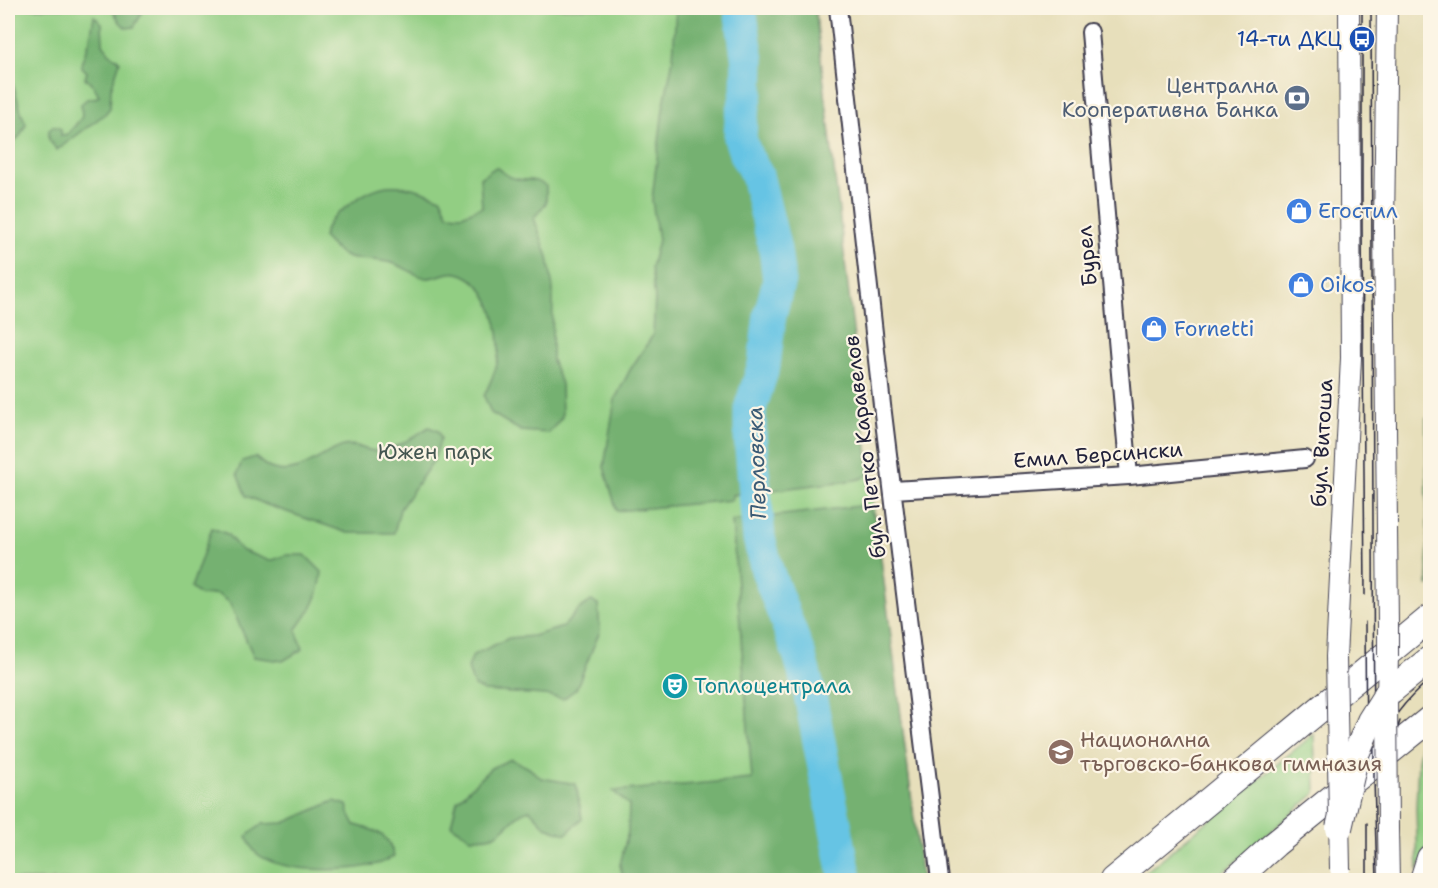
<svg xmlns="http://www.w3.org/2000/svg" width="1438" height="888" viewBox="0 0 1438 888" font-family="'Shantell Sans',sans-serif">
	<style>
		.green { fill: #92ce83; stroke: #5a785f; stroke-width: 1.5 }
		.forest { fill: #75b171; stroke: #4c6a56; stroke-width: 1.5 }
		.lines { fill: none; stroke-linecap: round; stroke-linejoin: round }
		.river { stroke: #66c4e4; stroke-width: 33 }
		.minor-casing { stroke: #403e4e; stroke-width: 20 }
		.tertiary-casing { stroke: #403e4e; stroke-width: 22 }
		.primary-casing { stroke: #403e4e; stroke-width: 28 }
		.minor { stroke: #fff; stroke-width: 16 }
		.tertiary { stroke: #fff; stroke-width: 20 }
		.primary { stroke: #fff; stroke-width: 26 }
		.tram { stroke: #22223b; stroke-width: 1.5 }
		.tertiary-bridge-casing { stroke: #403e4e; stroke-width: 22; stroke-linecap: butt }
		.primary-bridge-casing { stroke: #403e4e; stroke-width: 28; stroke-linecap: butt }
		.tertiary-bridge { stroke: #fff; stroke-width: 20 }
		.primary-bridge { stroke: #fff; stroke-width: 26 }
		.labels { text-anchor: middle; stroke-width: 4.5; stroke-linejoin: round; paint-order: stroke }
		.transit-label { font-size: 21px; fill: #164399; stroke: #fcf5e5; text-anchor: end }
		.service-label { font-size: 21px; fill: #4e5e75; stroke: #fcf5e5; text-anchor: end }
		.shop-label { font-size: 21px; fill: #366cbe; stroke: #fcf5e5; text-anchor: start }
		.street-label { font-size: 21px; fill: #22223b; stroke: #fcf5e5 }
		.park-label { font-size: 21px; fill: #445651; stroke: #fcf5e5 }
		.culture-label { font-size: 21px; fill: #0d838f; stroke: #fcf5e5; text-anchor: start }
		.education-label { font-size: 21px; fill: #785e54; stroke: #fcf5e5; text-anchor: start }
		.water-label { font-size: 22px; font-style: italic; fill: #3a5b76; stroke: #fcf5e5 }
	</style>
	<rect width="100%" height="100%" fill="#fcf5e5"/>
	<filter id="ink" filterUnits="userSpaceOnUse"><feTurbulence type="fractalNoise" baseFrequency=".0167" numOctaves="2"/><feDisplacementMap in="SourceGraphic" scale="12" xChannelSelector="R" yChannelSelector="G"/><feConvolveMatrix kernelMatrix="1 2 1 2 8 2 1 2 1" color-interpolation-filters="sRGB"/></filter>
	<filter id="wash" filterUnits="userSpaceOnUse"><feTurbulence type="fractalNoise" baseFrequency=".008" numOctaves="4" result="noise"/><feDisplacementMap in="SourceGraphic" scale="24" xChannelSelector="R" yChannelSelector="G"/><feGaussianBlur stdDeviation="1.35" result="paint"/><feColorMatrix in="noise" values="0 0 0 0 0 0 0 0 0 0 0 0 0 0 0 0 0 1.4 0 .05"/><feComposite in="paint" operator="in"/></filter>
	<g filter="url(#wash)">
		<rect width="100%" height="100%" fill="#e7dfbb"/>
		<!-- green -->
		<path class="green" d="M 8,8 L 815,8 L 866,449 L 922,880 L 8,880 Z
			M 1426,418 L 1430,418 L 1430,586 L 1428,586 Z
			M 1314,734 L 1316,793 L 1214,880 L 1136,880 Z
			M 1430,734 L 1430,837 L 1418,872 L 1416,808 L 1418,761 L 1421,744 Z"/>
		<!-- forest -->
		<path class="forest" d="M 111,8 L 145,8 L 134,27 L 126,28 L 120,22 Z
			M 676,8 L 815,8 L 870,473 L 863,478 L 855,480 L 732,495 L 732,500 L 617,511 L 604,467 L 615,399 L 630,370 L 653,335 L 655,298 L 651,268 L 658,240 L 652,200 L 663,109 L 673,59 Z
			M 94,16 L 102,23 L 103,44 L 112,56 L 117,58 L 120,61 L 111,89 L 110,108 L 105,114 L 57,150 L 49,140 L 49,130 L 54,126 L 61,129 L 61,136 L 68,134 L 82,117 L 81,104 L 87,99 L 98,97 L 99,95 L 93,85 L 85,78 L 87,72 L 82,67 L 82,61 L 90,40 Z
			M 8,74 C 17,89 18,108 26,124 L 20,136 L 8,147 Z
			M 496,167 C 501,171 506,176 513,178 C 527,183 532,176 546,186 L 546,203 L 534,218 L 548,257 L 553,289 L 552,360 L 561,384 L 562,417 L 549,433 L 521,431 L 491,413 L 484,396 C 491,381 499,365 499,348 C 499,321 488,280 458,273 C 448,270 436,279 426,278 C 415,276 401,264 388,262 C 352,255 352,269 323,237 C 328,221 332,218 345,208 C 380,178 401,182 441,198 L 448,214 L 462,215 L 482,207 L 480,178 Z
			M 429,427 L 438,431 L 441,438 L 434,460 L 400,509 L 394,533 L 348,533 L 267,505 L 246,496 L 237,474 L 242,461 L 255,457 C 260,461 265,466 270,468 C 299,479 319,453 344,446 C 356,443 363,450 375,451 C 395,451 413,437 429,427 Z
			M 859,506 L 870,510 L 876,519 L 922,880 L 624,880 L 620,865 L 628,832 L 629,805 L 613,791 L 752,779 L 732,521 Z
			M 212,528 L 227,534 L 241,550 L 270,561 L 287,555 L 305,555 L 322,572 C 319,599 312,609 296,630 L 303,649 L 283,661 L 254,657 L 229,602 L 217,594 L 200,595 L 191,588 Z
			M 591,601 L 598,604 L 600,631 L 576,689 L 563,699 L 545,695 L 484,691 L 474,686 L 468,668 L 473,655 L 509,638 L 533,636 L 563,627 L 578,610 Z
			M 511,759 L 529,768 L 541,778 L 576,784 L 582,819 L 566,834 L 546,827 L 530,810 C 514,813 509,828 495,835 C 488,838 478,838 471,838 L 451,825 L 457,801 L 491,768 Z
			M 334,801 L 347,805 L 349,813 L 355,825 C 377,831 387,832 394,856 C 389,859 383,863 377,864 C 348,872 279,874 255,852 C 251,848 249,841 247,836 L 262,824 L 284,823 Z"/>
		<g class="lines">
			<!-- river -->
			<path class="river" d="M 740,8 L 748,61 L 747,92 L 741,120 L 740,138 L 746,156 L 757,175 L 775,249 L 779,280 L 770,315 L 764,365 L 750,409 L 750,436 L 759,538 L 767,570 L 800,657 L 810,695 L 846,880"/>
		</g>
	</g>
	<g filter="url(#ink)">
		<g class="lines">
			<defs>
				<path id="minor" d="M 838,8 L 882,405 L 940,880
					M 1090,32 L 1129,476
					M 893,490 L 1129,476 L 1305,459"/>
				<path id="tertiary" d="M 1387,8 L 1384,226 L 1388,625
					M 1336,657 L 1351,358 L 1349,8
					M 1387,694 L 1388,657
					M 1388,829 L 1389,880"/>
				<path id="primary" d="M 1387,694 L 1430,659
					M 1113,880 L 1430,618
					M 1235,880 L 1275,844 L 1430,719
					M 1423,880 L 1430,858"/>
			</defs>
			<!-- minor casing -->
			<use href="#minor" class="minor-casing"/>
			<!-- tertiary casing -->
			<use href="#tertiary" class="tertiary-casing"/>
			<!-- primary casing -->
			<use href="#primary" class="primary-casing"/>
			<!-- minor -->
			<use href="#minor" class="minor"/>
			<!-- tertiary -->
			<use href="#tertiary" class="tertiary"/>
			<!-- primary -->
			<use href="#primary" class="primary"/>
			<!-- tram -->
			<path class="tram" d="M 1362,8 L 1362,227 L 1365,595
				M 1371,8 L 1374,779 L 1377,880
				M 1365,622 L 1366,763
				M 1379,753 C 1386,722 1407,699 1430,679
				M 1381,797 L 1387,759 L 1400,721
				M 1367,880 L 1367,823"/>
			<defs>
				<path id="tertiary-bridge" d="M 1336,657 L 1340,869
					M 1388,657 L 1388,625
					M 1387,694 L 1388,829"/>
				<path id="primary-bridge" d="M 1339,828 L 1356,754 L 1370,721 L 1387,694"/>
			</defs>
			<!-- tertiary-bridge casing -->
			<use href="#tertiary-bridge" class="tertiary-bridge-casing"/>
			<!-- primary-bridge casing -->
			<use href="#primary-bridge" class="primary-bridge-casing"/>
			<!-- tertiary-bridge -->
			<use href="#tertiary-bridge" class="tertiary-bridge"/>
			<!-- primary-bridge -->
			<use href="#primary-bridge" class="primary-bridge"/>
		</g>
	</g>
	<!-- icons -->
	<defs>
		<symbol id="bus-disc" viewBox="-11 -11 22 22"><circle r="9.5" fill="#1a4fb4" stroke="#fcf5e5"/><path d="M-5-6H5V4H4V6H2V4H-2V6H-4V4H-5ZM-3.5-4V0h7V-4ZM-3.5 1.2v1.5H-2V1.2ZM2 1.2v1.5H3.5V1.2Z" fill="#fff"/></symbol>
		<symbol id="bank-disc" viewBox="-11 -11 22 22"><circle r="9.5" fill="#5c6f8a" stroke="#fcf5e5"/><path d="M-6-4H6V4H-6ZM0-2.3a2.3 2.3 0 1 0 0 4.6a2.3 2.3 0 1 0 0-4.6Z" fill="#fff"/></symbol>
		<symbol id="shop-disc" viewBox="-11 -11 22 22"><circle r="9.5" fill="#3f7fe0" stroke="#fcf5e5"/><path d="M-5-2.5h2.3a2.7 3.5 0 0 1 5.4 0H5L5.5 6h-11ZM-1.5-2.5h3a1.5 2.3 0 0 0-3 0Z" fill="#fff"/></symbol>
		<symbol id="theatre-disc" viewBox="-11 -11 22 22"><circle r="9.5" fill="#0f9aa8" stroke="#fcf5e5"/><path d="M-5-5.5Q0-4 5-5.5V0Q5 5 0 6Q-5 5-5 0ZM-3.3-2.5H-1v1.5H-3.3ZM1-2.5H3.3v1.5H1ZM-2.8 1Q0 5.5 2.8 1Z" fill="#fff"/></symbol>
		<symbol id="school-disc" viewBox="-11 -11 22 22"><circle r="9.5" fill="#8d6e63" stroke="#fcf5e5"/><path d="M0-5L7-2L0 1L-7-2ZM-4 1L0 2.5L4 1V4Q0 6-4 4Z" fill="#fff"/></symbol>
	</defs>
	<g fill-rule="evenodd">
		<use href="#bus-disc" x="1347" y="24" width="30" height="30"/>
		<use href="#bank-disc" x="1282" y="83" width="30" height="30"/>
		<use href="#shop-disc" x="1284" y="196" width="30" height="30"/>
		<use href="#shop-disc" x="1286" y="270" width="30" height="30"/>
		<use href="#shop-disc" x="1139" y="314" width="30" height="30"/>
		<use href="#theatre-disc" x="660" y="671" width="30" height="30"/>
		<use href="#school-disc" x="1046" y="737" width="30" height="30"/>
	</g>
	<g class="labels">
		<!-- transit labels -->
		<g class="transit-label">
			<text x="1342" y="46">14-ти ДКЦ</text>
		</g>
		<!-- service labels -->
		<g class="service-label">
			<text x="1278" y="93">Централна<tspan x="1278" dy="24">Кооперативна Банка</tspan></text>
		</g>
		<!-- shop labels -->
		<g class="shop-label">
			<text x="1318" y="218">Егостил</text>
			<text x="1320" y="292">Oikos</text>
			<text x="1174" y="336">Fornetti</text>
		</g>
		<!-- street labels -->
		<g class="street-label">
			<text transform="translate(1087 256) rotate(-95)" y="7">Бурел</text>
			<text transform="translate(1322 443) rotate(-87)" y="7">бул. Витоша</text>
			<text transform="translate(865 447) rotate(-97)" y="7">бул. Петко Каравелов</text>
			<text transform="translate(1098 455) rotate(-4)" y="7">Емил Берсински</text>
		</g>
		<!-- park labels -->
		<g class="park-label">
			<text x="435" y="459">Южен парк</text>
		</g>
		<!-- culture labels -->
		<g class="culture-label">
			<text x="694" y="693">Топлоцентрала</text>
		</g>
		<!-- education labels -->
		<g class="education-label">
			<text x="1080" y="747">Национална<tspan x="1080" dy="24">търговско-банкова гимназия</tspan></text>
		</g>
		<!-- water labels -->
		<g class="water-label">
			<text transform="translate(756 463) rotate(-92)" y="8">Перловска</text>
		</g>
	</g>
	<!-- margin -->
	<rect width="1438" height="888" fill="none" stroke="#fcf5e5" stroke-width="30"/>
</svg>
